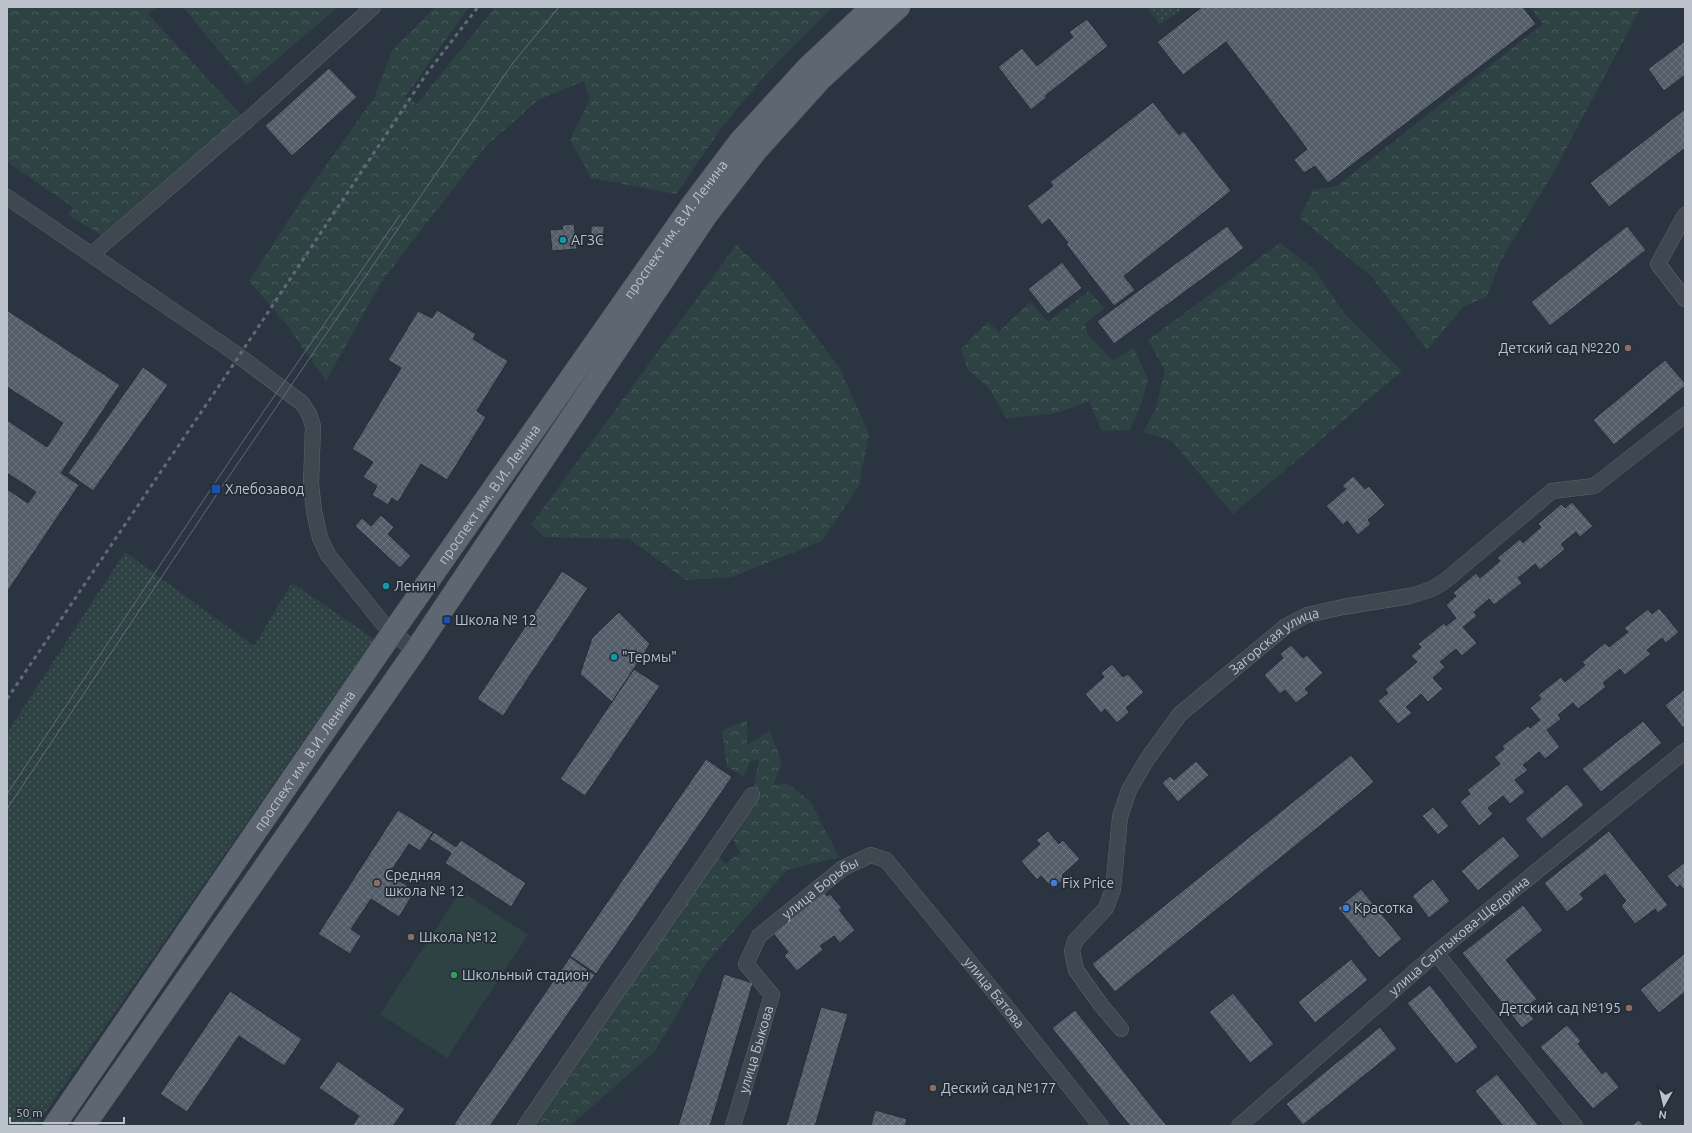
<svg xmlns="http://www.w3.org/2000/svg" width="1692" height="1133" viewBox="0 0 1692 1133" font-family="Ubuntu,sans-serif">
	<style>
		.grass { fill: url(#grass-dots) }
		.forest { fill: url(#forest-crowns) }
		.pitch { fill: #2e4243 }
		.building { fill: url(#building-cross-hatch); stroke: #252e38 }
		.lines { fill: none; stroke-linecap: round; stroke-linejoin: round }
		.minor-casing { stroke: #5d656e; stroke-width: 16 }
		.primary-casing { stroke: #48505a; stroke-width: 23 }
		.minor { stroke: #3f4751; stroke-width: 15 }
		.primary { stroke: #5d6671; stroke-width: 22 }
		.tram { stroke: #616b77; stroke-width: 1 }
		.rail { stroke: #616b77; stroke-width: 3; stroke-dasharray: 4 4; stroke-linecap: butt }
		.culture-dot { fill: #0f9aa8; stroke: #232c36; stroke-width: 1.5 }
		.education-dot { fill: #8d6e63; stroke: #232c36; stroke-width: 1.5 }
		.transit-dot { fill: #1a4fb4; stroke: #232c36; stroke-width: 1.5 }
		.shop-dot { fill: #3f7fe0; stroke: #232c36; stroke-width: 1.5 }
		.leisure-dot { fill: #2e9e5b; stroke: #232c36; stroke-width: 1.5 }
		.labels { text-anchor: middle; stroke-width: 3.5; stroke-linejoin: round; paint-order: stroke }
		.street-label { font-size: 14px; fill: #bcc2cb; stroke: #232c36 }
		.poi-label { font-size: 14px; fill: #bcc2cb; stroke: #232c36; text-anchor: start }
	</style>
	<defs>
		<pattern id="grass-dots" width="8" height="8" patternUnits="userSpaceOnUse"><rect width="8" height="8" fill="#2e4243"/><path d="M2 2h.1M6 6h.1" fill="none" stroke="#4a5c5d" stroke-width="1.8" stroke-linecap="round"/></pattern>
		<pattern id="forest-crowns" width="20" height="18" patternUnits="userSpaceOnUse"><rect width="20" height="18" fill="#2e4243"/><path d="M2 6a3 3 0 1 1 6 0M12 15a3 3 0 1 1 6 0" fill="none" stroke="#4a5c5d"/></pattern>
		<pattern id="building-cross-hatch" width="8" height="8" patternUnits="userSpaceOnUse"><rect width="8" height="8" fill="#545e6b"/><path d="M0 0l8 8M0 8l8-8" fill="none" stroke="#6b737f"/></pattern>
	</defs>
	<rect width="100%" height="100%" fill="#2b3541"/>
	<!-- grass -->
	<path class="grass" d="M 1147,7 L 1186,7 L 1160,24 Z
		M 125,552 L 254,646 L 292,583 L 374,639 L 36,1126 L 7,1126 L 7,733 Z"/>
	<!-- forest -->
	<path class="forest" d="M 7,7 L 156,7 L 148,14 L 242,116 L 103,236 L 68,215 L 73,207 L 7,162 Z
		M 183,7 L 338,7 L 247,85 Z
		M 435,7 L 469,7 L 405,97 L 417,104 L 495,7 L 833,7 L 765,75 L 720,130 L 676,194 L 591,178 L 570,139 L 590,99 L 584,81 L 538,100 L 486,146 L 382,281 L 326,381 L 290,329 L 249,281 L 309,189 L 374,98 L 392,51 Z
		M 1530,7 L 1641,7 L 1556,168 L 1500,262 L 1487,296 L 1463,307 L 1427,350 L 1372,277 L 1300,218 L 1313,190 L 1337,186 L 1543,24 Z
		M 1280,243 L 1315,270 L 1344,313 L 1402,371 L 1233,514 L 1172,441 L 1143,432 L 1156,408 L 1165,370 L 1148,340 Z
		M 736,245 L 773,280 L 839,367 L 869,434 L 859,485 L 822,541 L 732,577 L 686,580 L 629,539 L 544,537 L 531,525 Z
		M 1089,291 L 1104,308 L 1085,324 L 1088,335 L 1113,361 L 1133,347 L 1148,379 L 1141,404 L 1130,430 L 1102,431 L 1089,401 L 1057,413 L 1006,418 L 989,388 L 968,370 L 961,349 L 988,322 L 999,332 L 1030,302 L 1048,322 Z
		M 747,720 L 747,745 L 770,731 L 782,763 L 773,785 L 788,784 L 810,801 L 839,857 L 787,870 L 707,962 L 655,1051 L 570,1126 L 533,1126 L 718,855 L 725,864 L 740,853 L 733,839 L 760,795 L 754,785 L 759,760 L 750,761 L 744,776 L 727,767 L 722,731 Z"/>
	<!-- pitch -->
	<path class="pitch" d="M 461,891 L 528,935 L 447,1058 L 380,1014 Z"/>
	<!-- building -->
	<path class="building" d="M 1202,7 L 1523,7 L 1536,24 L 1328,183 L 1315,166 L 1304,173 L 1294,160 L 1307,149 L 1226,42 L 1183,75 L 1157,42 Z
		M 1087,19 L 1108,46 L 1045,96 L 1047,97 L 1031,110 L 998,67 L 1022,48 L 1037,66 L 1073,37 L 1069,32 Z
		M 1685,41 L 1685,75 L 1664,91 L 1648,69 Z
		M 329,68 L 357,97 L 292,156 L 265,126 Z
		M 1153,102 L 1179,135 L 1184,131 L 1231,191 L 1124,276 L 1135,290 L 1114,306 L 1066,244 L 1068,243 L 1049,219 L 1042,225 L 1027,206 L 1053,186 L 1050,182 Z
		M 1685,109 L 1685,148 L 1609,207 L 1590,183 Z
		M 574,224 L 577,249 L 552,251 L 550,230 L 563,229 L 562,225 Z
		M 591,226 L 604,226 L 604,245 L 591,245 Z
		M 1227,226 L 1244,248 L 1114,344 L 1097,321 Z
		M 1627,226 L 1646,250 L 1550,326 L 1531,302 Z
		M 1062,262 L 1082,288 L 1048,314 L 1028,289 Z
		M 7,310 L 120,385 L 61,473 L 79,485 L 7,592 L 7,489 L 28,503 L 36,492 L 7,473 L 7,420 L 47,447 L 63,423 L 7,387 Z
		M 437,310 L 476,334 L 473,339 L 508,361 L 477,411 L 486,417 L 447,480 L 421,464 L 398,502 L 392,498 L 388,505 L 372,495 L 377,486 L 363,477 L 373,462 L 352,449 L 401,368 L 388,360 L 418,311 L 432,318 Z
		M 1665,360 L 1685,383 L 1685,386 L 1614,445 L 1593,420 Z
		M 143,367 L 168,385 L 93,491 L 68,473 Z
		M 1353,476 L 1365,489 L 1369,486 L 1385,505 L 1368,520 L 1371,524 L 1358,535 L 1347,521 L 1343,525 L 1326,506 L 1346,489 L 1342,486 Z
		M 1572,502 L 1593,526 L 1580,537 L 1576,532 L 1561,544 L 1565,549 L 1540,570 L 1535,564 L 1518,578 L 1522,583 L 1494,605 L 1489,599 L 1474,612 L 1477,616 L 1463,627 L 1477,643 L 1462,656 L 1456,649 L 1440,662 L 1445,667 L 1433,678 L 1443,689 L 1428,702 L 1421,694 L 1406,707 L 1412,713 L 1398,724 L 1378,701 L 1388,693 L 1385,689 L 1417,662 L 1411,656 L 1421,647 L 1418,644 L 1444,623 L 1446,626 L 1456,618 L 1446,605 L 1456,596 L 1453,593 L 1476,573 L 1480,578 L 1500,561 L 1497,558 L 1520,539 L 1523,543 L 1541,527 L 1538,524 L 1561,504 L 1565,508 Z
		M 381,515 L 394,527 L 388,534 L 411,556 L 400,568 L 355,526 L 362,518 L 371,526 Z
		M 562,571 L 588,588 L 503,716 L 477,699 Z
		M 1659,608 L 1679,632 L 1666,643 L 1662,638 L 1647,650 L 1651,654 L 1625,675 L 1620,669 L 1603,683 L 1606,687 L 1578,709 L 1573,703 L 1558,715 L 1561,719 L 1547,730 L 1560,747 L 1545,759 L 1539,752 L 1523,765 L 1528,770 L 1515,780 L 1525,792 L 1510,804 L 1503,796 L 1488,808 L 1493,814 L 1479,826 L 1460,802 L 1470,794 L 1467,790 L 1500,764 L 1494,757 L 1504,749 L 1502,746 L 1528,726 L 1530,728 L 1540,720 L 1530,708 L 1541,699 L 1538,695 L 1561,677 L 1565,682 L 1585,665 L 1582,662 L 1605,643 L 1609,647 L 1628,632 L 1624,628 L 1648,609 L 1652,614 Z
		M 619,612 L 650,644 L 612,702 L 580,674 L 592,638 Z
		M 1291,645 L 1303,658 L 1307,655 L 1323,673 L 1305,689 L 1309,693 L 1296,703 L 1285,690 L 1280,694 L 1264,675 L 1283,658 L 1280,654 Z
		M 1112,664 L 1123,677 L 1128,674 L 1144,692 L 1126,708 L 1129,712 L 1117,723 L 1105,709 L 1101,713 L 1085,694 L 1104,677 L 1101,673 Z
		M 634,669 L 660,686 L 585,796 L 560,779 Z
		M 1685,689 L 1685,726 L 1683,728 L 1665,705 Z
		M 1643,721 L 1662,743 L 1601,792 L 1582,769 Z
		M 1351,755 L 1374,782 L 1115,992 L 1092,964 Z
		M 706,759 L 732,777 L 596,974 L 570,956 Z
		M 1196,761 L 1209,775 L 1178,802 L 1162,783 L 1170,776 L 1174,780 Z
		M 1567,784 L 1584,805 L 1542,839 L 1525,819 Z
		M 1433,807 L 1449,826 L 1438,835 L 1422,816 Z
		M 398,810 L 433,832 L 420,851 L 409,844 L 389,874 L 415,891 L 399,917 L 371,899 L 351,929 L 361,936 L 350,954 L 318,934 Z
		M 1048,831 L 1059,844 L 1063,840 L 1080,859 L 1062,875 L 1065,878 L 1053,889 L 1041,876 L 1037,880 L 1021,861 L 1040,844 L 1036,840 Z
		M 1609,831 L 1668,905 L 1658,913 L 1655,909 L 1635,924 L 1621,906 L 1626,901 L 1605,874 L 1580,894 L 1584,899 L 1567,912 L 1544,883 Z
		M 434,832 L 456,847 L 461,840 L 526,883 L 511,907 L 445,863 L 451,853 L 429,839 Z
		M 1503,836 L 1520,856 L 1478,891 L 1461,871 Z
		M 1685,862 L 1685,891 L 1680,885 L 1677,888 L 1667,876 Z
		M 1433,879 L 1450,901 L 1429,918 L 1412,896 Z
		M 1361,889 L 1402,939 L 1379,958 L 1338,908 Z
		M 824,892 L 827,896 L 830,894 L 842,908 L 839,910 L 855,930 L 840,943 L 834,936 L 820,946 L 823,950 L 797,971 L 784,956 L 788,952 L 773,933 Z
		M 1523,905 L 1543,930 L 1506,960 L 1537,999 L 1525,1008 L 1534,1019 L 1522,1028 L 1462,953 Z
		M 1685,953 L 1685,992 L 1659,1013 L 1640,990 Z
		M 570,957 L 595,975 L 490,1126 L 457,1126 L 454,1124 Z
		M 1351,959 L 1368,980 L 1315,1023 L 1298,1002 Z
		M 724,974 L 753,983 L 710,1126 L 678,1126 Z
		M 1430,985 L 1478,1047 L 1456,1064 L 1407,1003 Z
		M 230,991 L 302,1039 L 284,1066 L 239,1036 L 187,1112 L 160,1094 Z
		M 1233,993 L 1274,1044 L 1250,1063 L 1209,1012 Z
		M 821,1007 L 848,1014 L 815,1126 L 786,1126 Z
		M 1075,1010 L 1167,1126 L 1130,1126 L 1052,1028 Z
		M 1567,1025 L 1581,1041 L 1578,1044 L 1602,1074 L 1606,1071 L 1619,1087 L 1593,1109 L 1540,1047 Z
		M 1380,1027 L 1397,1049 L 1303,1125 L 1286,1104 Z
		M 338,1061 L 405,1109 L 393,1126 L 352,1126 L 359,1116 L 319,1088 Z
		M 1497,1074 L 1539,1126 L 1503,1126 L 1475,1091 Z
		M 875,1110 L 907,1119 L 905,1126 L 871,1126 Z
		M 1639,1120 L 1644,1126 L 1631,1126 Z"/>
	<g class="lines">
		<defs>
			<g id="minor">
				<path d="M 7,197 L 235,353 L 302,403 L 309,414 L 313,426 L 311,484 L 314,511 L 320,538 L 328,555 L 385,626 L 415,651"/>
				<path d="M 1685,215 L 1658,264 L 1685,299"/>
				<path d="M 92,254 L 259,110 L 373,7"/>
				<path d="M 1436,953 L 1575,1126"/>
				<path id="s1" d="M 1121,1029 L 1101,1005 L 1076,970 L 1072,951 L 1075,941 L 1106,908 L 1113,889 L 1120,817 L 1129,790 L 1148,758 L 1180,714 L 1286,626 L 1307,615 L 1343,607 L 1410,596 L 1432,589 L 1445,581 L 1552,491 L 1594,486 L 1685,415"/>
				<path d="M 525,1126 L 752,795"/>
				<path id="s2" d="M 733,1126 L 772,995 L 746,964 L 759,936 L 843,868 L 871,855 L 886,860 L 1008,1009 L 1101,1126"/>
				<path id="s3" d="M 1239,1126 L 1436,953 L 1685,751"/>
			</g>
			<g id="primary">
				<path id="s4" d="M 54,1126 L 392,633 L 691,206 L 740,141 L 808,67 L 872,7"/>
				<path d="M 84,1126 L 415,651 L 706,216 L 756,151 L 821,79 L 899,7"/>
			</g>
		</defs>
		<!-- minor casing -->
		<use href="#minor" class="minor-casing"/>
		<!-- primary casing -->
		<use href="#primary" class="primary-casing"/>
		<!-- minor -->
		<use href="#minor" class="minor"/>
		<!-- primary -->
		<use href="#primary" class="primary"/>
		<!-- tram -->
		<path class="tram" d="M 7,794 L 239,447 L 400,215
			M 7,809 L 219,491 L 404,220 L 513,63 L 559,7"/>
		<!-- rail -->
		<path class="rail" d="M 7,699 L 231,368 L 427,73 L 478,7"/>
	</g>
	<!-- markers -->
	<g class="culture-dot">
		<circle cx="563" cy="240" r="4"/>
		<circle cx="386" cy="586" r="4"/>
		<circle cx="614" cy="657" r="4"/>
	</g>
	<g class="education-dot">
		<circle cx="1628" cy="348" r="4"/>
		<circle cx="377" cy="883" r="4"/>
		<circle cx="411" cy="937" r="4"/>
		<circle cx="1629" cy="1008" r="4"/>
		<circle cx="933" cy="1088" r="4"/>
	</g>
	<g class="transit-dot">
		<rect x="211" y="484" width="10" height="10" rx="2"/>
		<rect x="443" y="616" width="8" height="8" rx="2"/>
	</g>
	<g class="shop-dot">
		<circle cx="1054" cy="883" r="4"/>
		<circle cx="1346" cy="908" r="4"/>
	</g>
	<circle class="leisure-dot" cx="454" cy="975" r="4"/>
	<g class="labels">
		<!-- street labels -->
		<g class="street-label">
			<text dy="5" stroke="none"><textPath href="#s4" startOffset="1091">проспект им. В.И. Ленина</textPath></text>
			<text dy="5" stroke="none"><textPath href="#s4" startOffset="767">проспект им. В.И. Ленина</textPath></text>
			<text dy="5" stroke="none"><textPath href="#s1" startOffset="482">Загорская улица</textPath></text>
			<text dy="5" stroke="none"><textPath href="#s4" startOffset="443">проспект им. В.И. Ленина</textPath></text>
			<text dy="5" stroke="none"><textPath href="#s2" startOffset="286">улица Борьбы</textPath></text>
			<text dy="5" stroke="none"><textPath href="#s3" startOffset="291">улица Салтыкова-Щедрина</textPath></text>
			<text dy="5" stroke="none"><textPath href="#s2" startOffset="534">улица Батова</textPath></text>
			<text dy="5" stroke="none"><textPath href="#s2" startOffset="80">улица Быкова</textPath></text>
		</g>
		<!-- poi labels -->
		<g class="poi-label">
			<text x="571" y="245">АГЗС</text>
			<text x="1620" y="353" text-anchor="end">Детский сад №220</text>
			<text x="225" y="494">Хлебозавод</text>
			<text x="394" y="591">Ленин</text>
			<text x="455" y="625">Школа № 12</text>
			<text x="622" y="662">"Термы"</text>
			<text x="385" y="880">Средняя<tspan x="385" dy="16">школа № 12</tspan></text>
			<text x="1062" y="888">Fix Price</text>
			<text x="1354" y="913">Красотка</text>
			<text x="419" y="942">Школа №12</text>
			<text x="462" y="980">Школьный стадион</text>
			<text x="1621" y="1013" text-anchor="end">Детский сад №195</text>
			<text x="941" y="1093">Деский сад №177</text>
		</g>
	</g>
	<!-- border -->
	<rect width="1692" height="1133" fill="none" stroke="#bcc2cb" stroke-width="16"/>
	<!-- north arrow -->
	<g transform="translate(1664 1105) rotate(188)" stroke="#232c36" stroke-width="3" paint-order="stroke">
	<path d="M0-3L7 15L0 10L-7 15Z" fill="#bcc2cb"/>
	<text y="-6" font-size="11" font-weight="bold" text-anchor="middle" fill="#bcc2cb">N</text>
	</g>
	<!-- scale -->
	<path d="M10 1117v6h114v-6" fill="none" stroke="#bcc2cb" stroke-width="2"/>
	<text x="16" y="1117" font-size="12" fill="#bcc2cb" stroke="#232c36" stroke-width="3" paint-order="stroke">50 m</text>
</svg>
